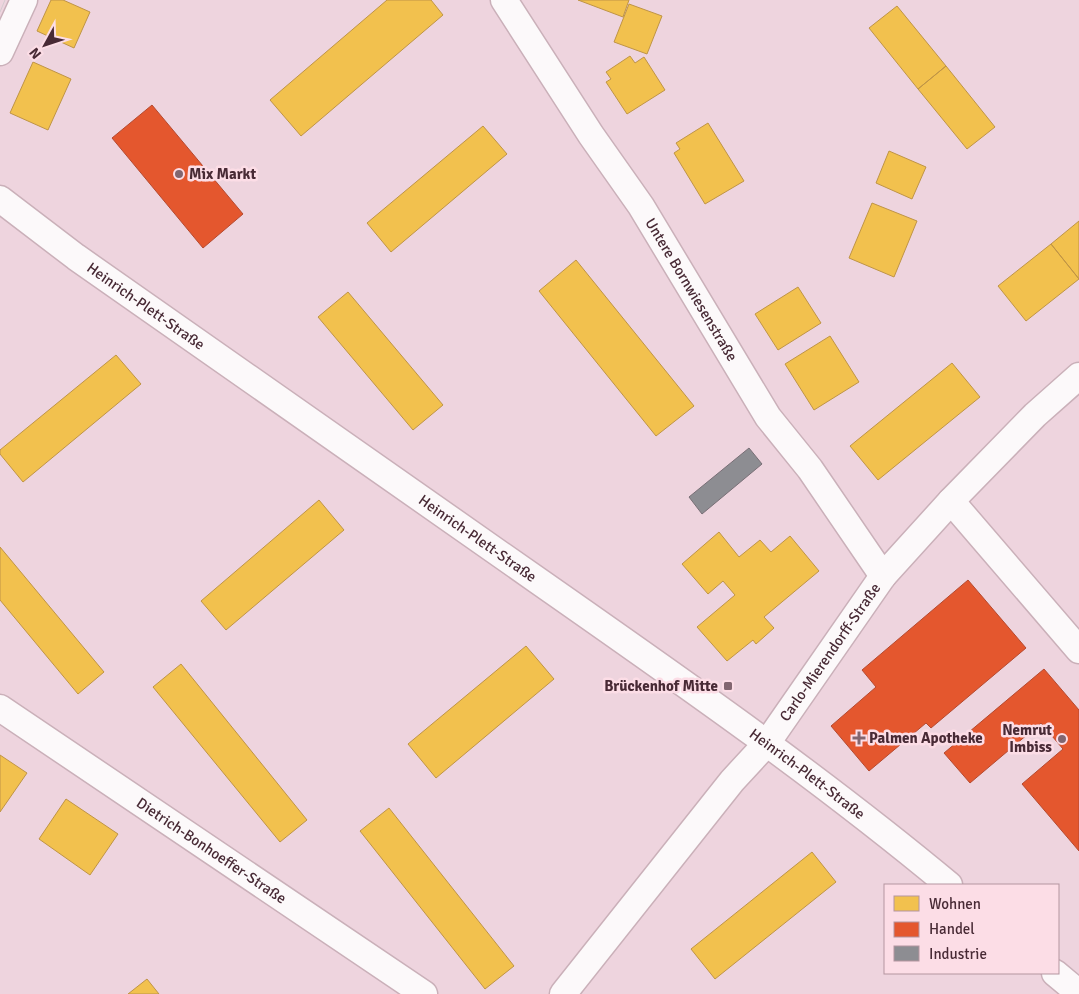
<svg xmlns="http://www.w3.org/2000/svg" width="1079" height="994" viewBox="0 0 1079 994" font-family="Signika,sans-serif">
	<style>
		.homes { fill: #f2c14e; stroke: #bf9446 }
		.shops { fill: #e4572e; stroke: #b54a30 }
		.industry { fill: #8d8d92; stroke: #786f76 }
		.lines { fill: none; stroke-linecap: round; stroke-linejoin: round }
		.minor-casing { stroke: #cab0b9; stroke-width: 29 }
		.minor { stroke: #fcf9fa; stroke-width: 26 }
		.tram { stroke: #d4cccf; stroke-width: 1 }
		.poi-dot { fill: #826670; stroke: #fcdde6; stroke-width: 2 }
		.labels { text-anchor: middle; stroke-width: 5; stroke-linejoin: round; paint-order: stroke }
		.poi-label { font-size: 15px; font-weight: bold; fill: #482a35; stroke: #fcdde6; text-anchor: start }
		.street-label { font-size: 15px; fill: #482a35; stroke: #fcdde6 }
	</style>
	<rect width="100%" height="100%" fill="#eed4de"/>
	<!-- homes -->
	<path class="homes" d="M 51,0 L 63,0 L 90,12 L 74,48 L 37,31 Z
		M 387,0 L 431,0 L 443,15 L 301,136 L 270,100 Z
		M 578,0 L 629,0 L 623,17 Z
		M 629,4 L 662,16 L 647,54 L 614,42 Z
		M 897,6 L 946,66 L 918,89 L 869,28 Z
		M 630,56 L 635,63 L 644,57 L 665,90 L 627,114 L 606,82 L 611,79 L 606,72 Z
		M 33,62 L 71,79 L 48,130 L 10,113 Z
		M 946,66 L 995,127 L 967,149 L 918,89 Z
		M 708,123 L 744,181 L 705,204 L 674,153 L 680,149 L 676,143 Z
		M 483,126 L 507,154 L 391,252 L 367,223 Z
		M 889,151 L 926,167 L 912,199 L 876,183 Z
		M 872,203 L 917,221 L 894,277 L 849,258 Z
		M 1079,221 L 1079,279 L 1051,244 Z
		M 1051,244 L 1079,279 L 1026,321 L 998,286 Z
		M 576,260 L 694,406 L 656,436 L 539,291 Z
		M 798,287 L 821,323 L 778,350 L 755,314 Z
		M 348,292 L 443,405 L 413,430 L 318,317 Z
		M 830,336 L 859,382 L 814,410 L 785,364 Z
		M 116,355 L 141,384 L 23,482 L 0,454 L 0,450 Z
		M 952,363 L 980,397 L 878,480 L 850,446 Z
		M 319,500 L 344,530 L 226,630 L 201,601 Z
		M 719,532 L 739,557 L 760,540 L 771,552 L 790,536 L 819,571 L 764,617 L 774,628 L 756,644 L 753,640 L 727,661 L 697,627 L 735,595 L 723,581 L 708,594 L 682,564 Z
		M 0,547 L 104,672 L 78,694 L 0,600 Z
		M 526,646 L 554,679 L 436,778 L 408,744 Z
		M 181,664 L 307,820 L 280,842 L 153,687 Z
		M 0,755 L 27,773 L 0,812 Z
		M 66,799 L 118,834 L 90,875 L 39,839 Z
		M 389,808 L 514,966 L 485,989 L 360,831 Z
		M 812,852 L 836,882 L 715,979 L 691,949 Z
		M 147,979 L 159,994 L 128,994 Z"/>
	<!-- shops -->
	<path class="shops" d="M 152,105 L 243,214 L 203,248 L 112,138 Z
		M 968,580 L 1026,648 L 931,728 L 926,723 L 869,771 L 831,726 L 876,687 L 862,670 Z
		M 1044,669 L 1079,710 L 1079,851 L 1022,784 L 1063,749 L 1041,723 L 970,783 L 944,753 Z"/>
	<!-- industry -->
	<path class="industry" d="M 749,448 L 762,464 L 702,514 L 689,497 Z"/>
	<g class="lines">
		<defs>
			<g id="minor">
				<path id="s1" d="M 504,0 L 591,135 L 641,206 L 768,417 L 810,469 L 883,576"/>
				<path d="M 0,52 L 24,0"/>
				<path id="s2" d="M 0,199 L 76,257 C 229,365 383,472 537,580 C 677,678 818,776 949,885"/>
				<path d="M 951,501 L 1079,650"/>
				<path id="s3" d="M 0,708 L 424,994"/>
				<path d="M 1055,973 L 1079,993"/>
				<path id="s4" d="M 563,994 L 732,781 L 767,743 L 883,576 L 951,501 L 1035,415 L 1079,376"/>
			</g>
		</defs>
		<!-- minor casing -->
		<use href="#minor" class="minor-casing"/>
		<!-- minor -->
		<use href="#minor" class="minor"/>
		<!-- tram -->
		<path class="tram" d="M 0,12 L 5,0"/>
	</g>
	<!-- markers -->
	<g class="poi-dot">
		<circle cx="179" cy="174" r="5"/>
		<rect x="723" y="681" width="10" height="10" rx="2.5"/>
		<path d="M856.5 730.5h5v5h5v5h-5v5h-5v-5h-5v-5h5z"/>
		<circle cx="1062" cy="739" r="5"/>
	</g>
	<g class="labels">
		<!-- poi labels -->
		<g class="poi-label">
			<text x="189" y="179">Mix Markt</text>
			<text x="718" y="691" text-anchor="end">Brückenhof Mitte</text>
			<text x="1052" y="735" text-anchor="end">Nemrut<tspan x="1052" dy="17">Imbiss</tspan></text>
			<text x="869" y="743">Palmen Apotheke</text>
		</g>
		<!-- street labels -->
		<g class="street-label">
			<text dy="5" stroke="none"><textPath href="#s1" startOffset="345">Untere Bornwiesenstraße</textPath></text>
			<text dy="5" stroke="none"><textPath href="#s2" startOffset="181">Heinrich-Plett-Straße</textPath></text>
			<text dy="5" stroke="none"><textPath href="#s2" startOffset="586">Heinrich-Plett-Straße</textPath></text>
			<text dy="5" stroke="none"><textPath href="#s4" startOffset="434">Carlo-Mierendorff-Straße</textPath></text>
			<text dy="5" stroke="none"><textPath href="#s2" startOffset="991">Heinrich-Plett-Straße</textPath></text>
			<text dy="5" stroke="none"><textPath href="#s3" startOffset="255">Dietrich-Bonhoeffer-Straße</textPath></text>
		</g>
	</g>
	<!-- legend -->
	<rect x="884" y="884" width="175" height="90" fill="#fcdde6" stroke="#b4959f"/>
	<rect x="894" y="896" width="25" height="15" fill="#f2c14e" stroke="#b4959f"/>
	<text x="929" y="909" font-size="15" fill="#482a35">Wohnen</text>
	<rect x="894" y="922" width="25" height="15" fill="#e4572e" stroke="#b4959f"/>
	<text x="929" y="934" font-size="15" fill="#482a35">Handel</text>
	<rect x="894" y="946" width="25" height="15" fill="#8d8d92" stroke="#b4959f"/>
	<text x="929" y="959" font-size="15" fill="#482a35">Industrie</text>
	<!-- north arrow -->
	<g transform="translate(45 45) rotate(230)" stroke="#fcdde6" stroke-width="4" paint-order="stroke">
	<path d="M0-4L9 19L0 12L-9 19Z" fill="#482a35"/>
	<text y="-8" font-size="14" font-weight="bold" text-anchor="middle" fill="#482a35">N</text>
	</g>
</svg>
